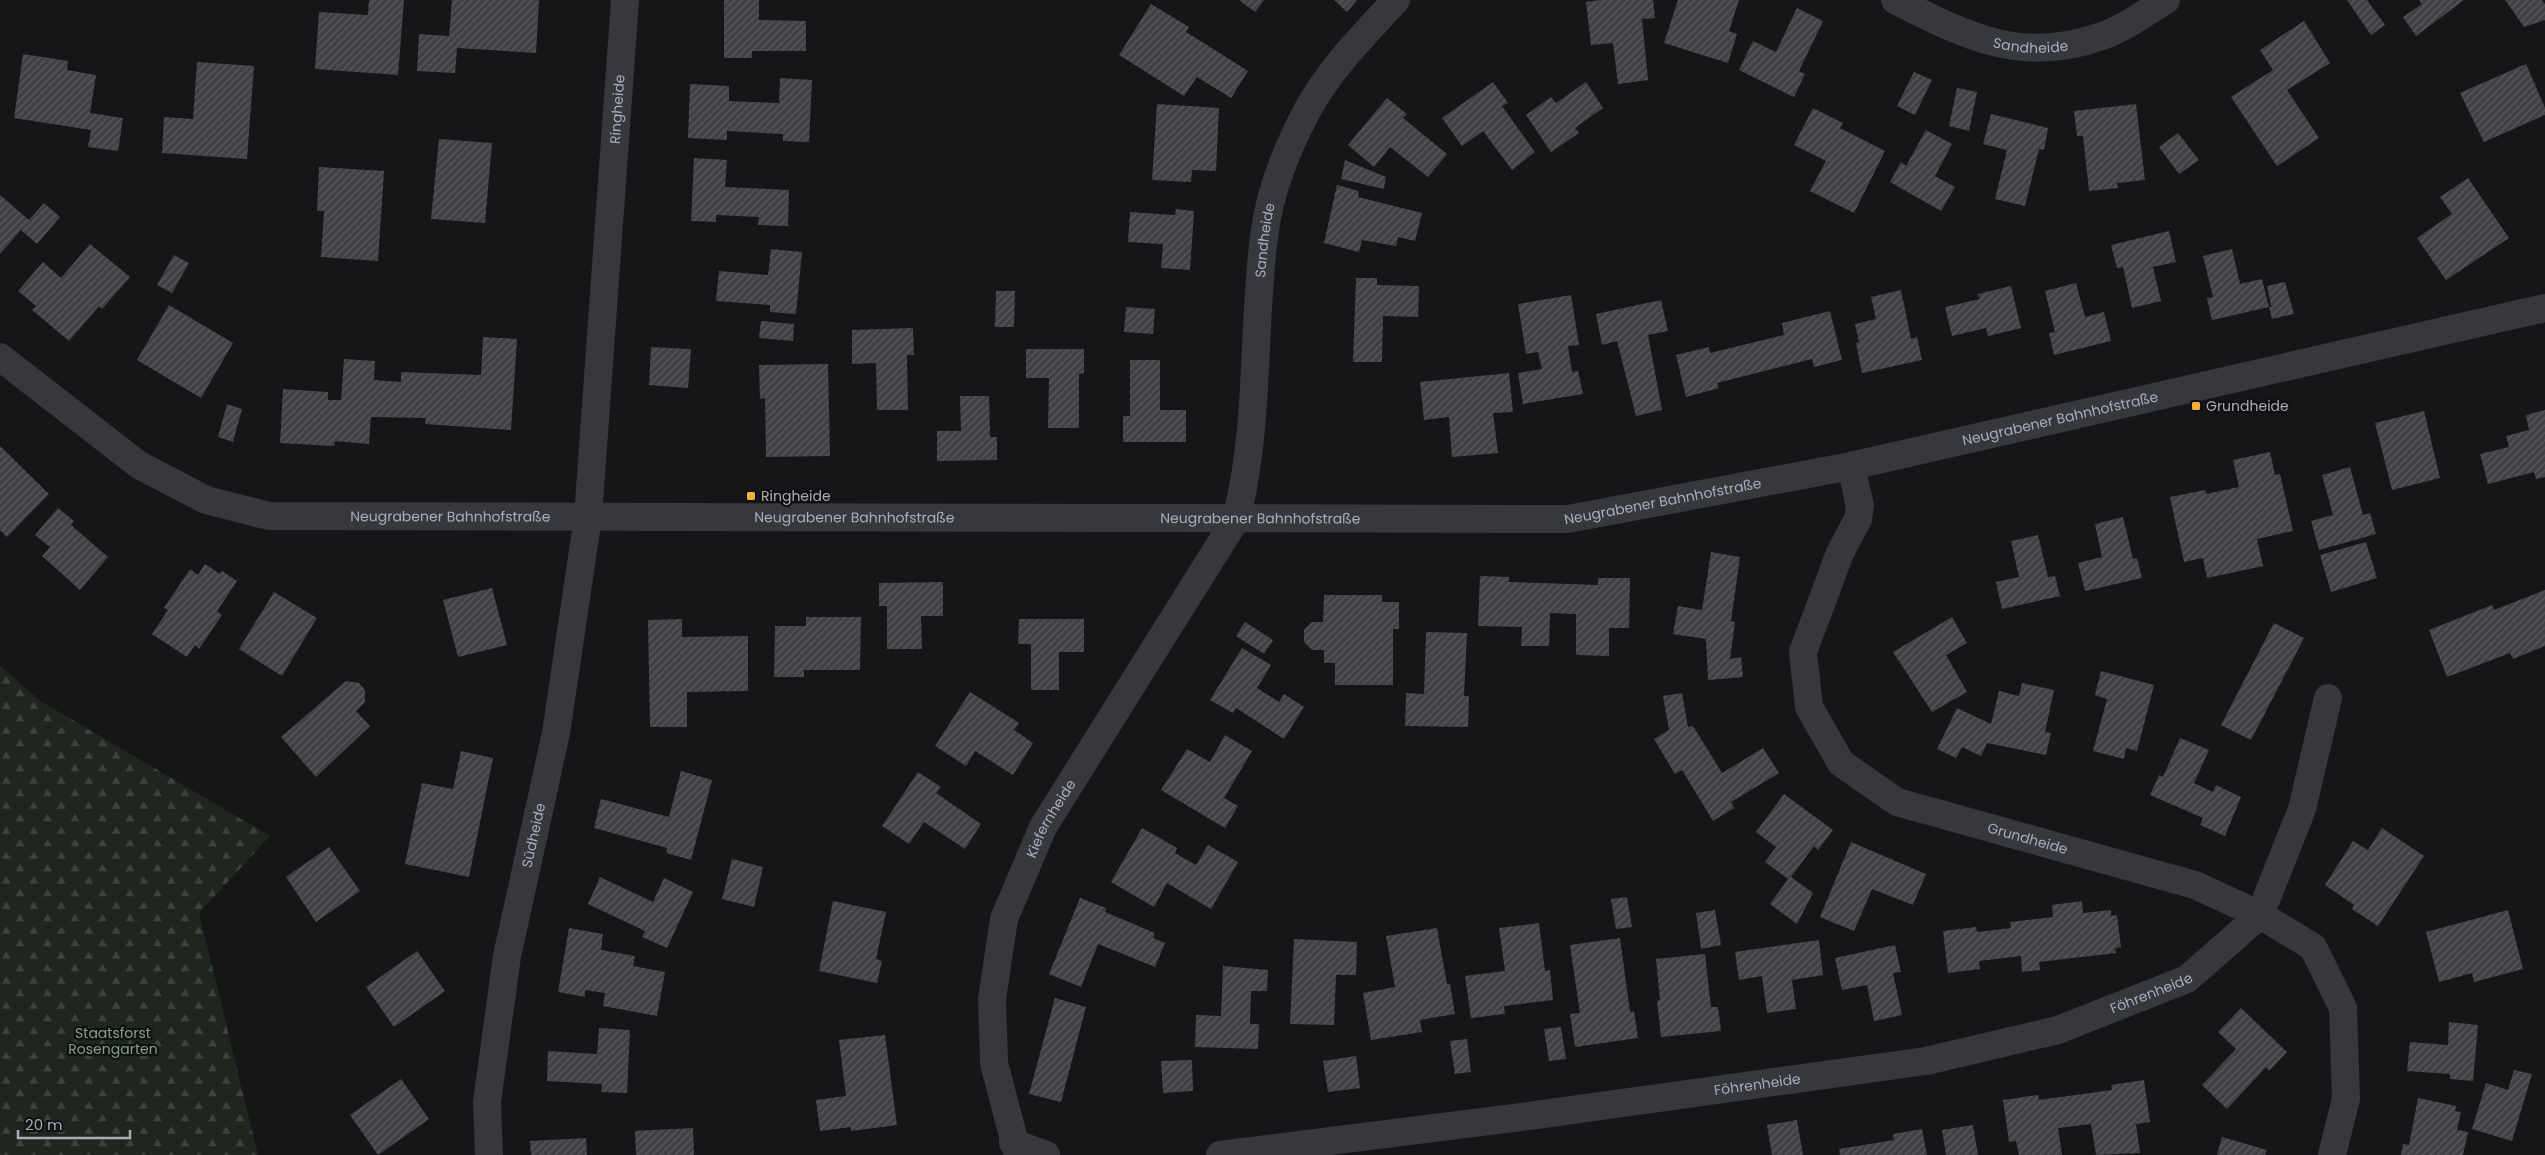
<svg xmlns="http://www.w3.org/2000/svg" width="2545" height="1155" viewBox="0 0 2545 1155" font-family="Poppins,sans-serif">
	<style>
		.forest { fill: url(#forest-firs) }
		.building { fill: url(#building-hatch) }
		.lines { fill: none; stroke-linecap: round; stroke-linejoin: round }
		.minor { stroke: #37383d; stroke-width: 28 }
		.poi-dot { fill: #f2b134; stroke: #111113; stroke-width: 2 }
		.labels { text-anchor: middle; stroke-width: 4.5; stroke-linejoin: round; paint-order: stroke }
		.street-label { font-size: 14px; fill: #a8adb8; stroke: #111113 }
		.poi-label { font-size: 14px; fill: #a8adb8; stroke: #111113; text-anchor: start }
		.park-label { font-size: 14px; fill: #7fa381; stroke: #111113 }
	</style>
	<defs>
		<pattern id="forest-firs" width="22" height="20" patternUnits="userSpaceOnUse" patternTransform="scale(1.25)"><rect width="22" height="20" fill="#1e261f"/><path d="M5 1l3.5 6h-7zM16 11l3.5 6h-7z" fill="#3c433d"/></pattern>
		<pattern id="building-hatch" width="6" height="6" patternUnits="userSpaceOnUse" patternTransform="scale(1.25)"><rect width="6" height="6" fill="#404145"/><path d="M-1 1l2-2M0 6l6-6M5 7l2-2" fill="none" stroke="#595a5e"/></pattern>
	</defs>
	<rect width="100%" height="100%" fill="#161618"/>
	<!-- forest -->
	<path class="forest" d="M 0,666 L 42,702 L 270,836 L 199,913 L 258,1155 L 0,1155 Z"/>
	<!-- building -->
	<path class="building" d="M 369,0 L 404,0 L 398,75 L 315,69 L 319,12 L 368,15 Z
		M 452,0 L 539,0 L 536,53 L 457,48 L 455,73 L 417,71 L 419,34 L 449,36 Z
		M 724,0 L 759,0 L 759,20 L 806,21 L 806,51 L 752,51 L 752,58 L 724,58 Z
		M 1239,0 L 1264,0 L 1255,12 Z
		M 1334,0 L 1357,0 L 1347,12 Z
		M 1600,0 L 1653,0 L 1655,18 L 1642,19 L 1648,80 L 1618,84 L 1613,43 L 1591,45 L 1586,2 Z
		M 1678,0 L 1739,0 L 1729,31 L 1737,34 L 1728,63 L 1664,43 Z
		M 2347,0 L 2367,0 L 2385,25 L 2371,35 Z
		M 2419,0 L 2464,0 L 2416,36 L 2403,17 L 2422,4 Z
		M 2505,0 L 2542,0 L 2545,4 L 2545,20 L 2524,27 Z
		M 1151,4 L 1189,27 L 1186,32 L 1248,71 L 1231,98 L 1197,77 L 1184,96 L 1119,55 Z
		M 1797,8 L 1823,21 L 1799,71 L 1805,74 L 1794,97 L 1739,70 L 1753,41 L 1776,52 Z
		M 2304,21 L 2330,63 L 2287,90 L 2319,138 L 2277,166 L 2231,97 L 2273,70 L 2260,50 Z
		M 23,54 L 68,61 L 67,70 L 96,75 L 90,113 L 123,118 L 118,151 L 88,147 L 91,130 L 14,118 Z
		M 197,62 L 254,66 L 247,159 L 162,153 L 164,117 L 193,119 Z
		M 2526,64 L 2545,108 L 2545,115 L 2484,142 L 2460,93 Z
		M 1914,72 L 1932,80 L 1915,115 L 1897,106 Z
		M 780,78 L 812,80 L 809,142 L 783,141 L 783,134 L 727,131 L 727,140 L 688,138 L 690,84 L 729,86 L 729,101 L 779,103 Z
		M 1493,82 L 1508,103 L 1502,106 L 1535,152 L 1512,170 L 1483,131 L 1462,146 L 1442,118 Z
		M 1586,82 L 1603,108 L 1575,128 L 1579,133 L 1551,152 L 1526,115 L 1551,97 L 1556,103 Z
		M 1957,88 L 1977,92 L 1969,131 L 1949,126 Z
		M 1387,98 L 1407,114 L 1403,118 L 1447,154 L 1428,177 L 1390,147 L 1374,167 L 1348,145 Z
		M 1157,104 L 1219,108 L 1216,171 L 1192,170 L 1191,182 L 1152,180 Z
		M 2136,104 L 2145,180 L 2117,183 L 2118,188 L 2089,191 L 2083,136 L 2077,136 L 2074,111 Z
		M 1813,108 L 1843,123 L 1840,128 L 1885,151 L 1854,213 L 1810,191 L 1826,161 L 1794,145 Z
		M 1991,114 L 2048,128 L 2044,150 L 2039,149 L 2025,206 L 1995,199 L 2007,150 L 1983,144 Z
		M 1926,130 L 1952,144 L 1935,176 L 1955,187 L 1941,211 L 1890,182 L 1901,162 L 1906,166 Z
		M 2178,133 L 2199,160 L 2179,174 L 2159,147 Z
		M 439,139 L 492,143 L 485,223 L 431,219 Z
		M 694,158 L 727,160 L 725,187 L 789,190 L 788,226 L 758,225 L 759,217 L 716,215 L 716,222 L 691,221 Z
		M 1345,160 L 1386,177 L 1384,189 L 1341,179 Z
		M 319,167 L 384,171 L 378,261 L 321,257 L 324,211 L 317,211 Z
		M 2468,178 L 2509,238 L 2446,280 L 2417,238 L 2452,214 L 2440,197 Z
		M 1337,185 L 1359,191 L 1358,197 L 1422,213 L 1415,241 L 1398,237 L 1396,246 L 1362,240 L 1359,252 L 1324,243 Z
		M 0,195 L 29,220 L 44,203 L 60,217 L 37,244 L 21,230 L 0,254 Z
		M 1176,209 L 1194,211 L 1190,270 L 1161,268 L 1163,244 L 1128,242 L 1130,212 L 1175,215 Z
		M 2169,231 L 2176,262 L 2153,267 L 2161,301 L 2132,308 L 2123,267 L 2117,268 L 2111,245 Z
		M 90,244 L 130,277 L 102,309 L 99,306 L 69,341 L 32,310 L 36,306 L 18,291 L 43,262 L 61,278 Z
		M 771,249 L 802,252 L 796,314 L 770,312 L 770,305 L 716,301 L 719,271 L 768,275 Z
		M 2232,249 L 2240,284 L 2262,279 L 2269,307 L 2212,320 L 2207,298 L 2213,297 L 2203,256 Z
		M 174,255 L 189,263 L 172,293 L 157,285 Z
		M 1356,278 L 1377,278 L 1377,285 L 1419,286 L 1418,317 L 1383,316 L 1382,362 L 1353,362 Z
		M 2285,282 L 2294,314 L 2272,319 L 2269,307 L 2274,306 L 2271,306 L 2267,286 Z
		M 2076,283 L 2085,317 L 2104,312 L 2111,341 L 2054,355 L 2049,333 L 2055,332 L 2045,291 Z
		M 2011,286 L 2021,328 L 1988,336 L 1986,328 L 1952,336 L 1945,307 L 1980,299 L 1978,294 Z
		M 1901,290 L 1911,339 L 1917,337 L 1922,360 L 1862,373 L 1856,343 L 1859,342 L 1855,324 L 1876,319 L 1871,297 Z
		M 996,291 L 1015,291 L 1014,327 L 995,327 Z
		M 1571,295 L 1579,345 L 1568,346 L 1572,372 L 1578,371 L 1583,394 L 1523,404 L 1518,373 L 1542,369 L 1538,352 L 1526,354 L 1518,304 Z
		M 1661,300 L 1668,331 L 1648,335 L 1662,410 L 1636,416 L 1617,341 L 1602,345 L 1596,314 Z
		M 169,305 L 233,343 L 201,398 L 137,360 Z
		M 1126,307 L 1155,309 L 1153,334 L 1124,332 Z
		M 1830,311 L 1842,360 L 1814,367 L 1812,359 L 1717,383 L 1719,388 L 1686,397 L 1676,355 L 1709,347 L 1710,353 L 1784,335 L 1782,323 Z
		M 761,321 L 794,324 L 793,341 L 759,338 Z
		M 913,328 L 914,355 L 907,355 L 908,410 L 877,410 L 876,363 L 852,364 L 852,330 Z
		M 483,337 L 517,339 L 511,430 L 425,424 L 426,418 L 371,417 L 369,444 L 335,441 L 334,446 L 280,443 L 283,389 L 328,392 L 328,400 L 341,400 L 344,359 L 375,361 L 374,380 L 401,382 L 401,372 L 481,375 Z
		M 651,347 L 691,349 L 688,388 L 649,385 Z
		M 1026,349 L 1084,349 L 1084,373 L 1079,374 L 1079,428 L 1048,428 L 1049,378 L 1026,378 Z
		M 1130,360 L 1160,360 L 1160,410 L 1186,410 L 1186,442 L 1123,442 L 1123,416 L 1130,416 Z
		M 828,364 L 830,456 L 766,457 L 765,398 L 760,399 L 759,365 Z
		M 1509,373 L 1513,412 L 1493,413 L 1498,453 L 1452,457 L 1449,417 L 1424,420 L 1420,382 Z
		M 960,396 L 989,396 L 990,437 L 997,437 L 997,460 L 937,461 L 937,431 L 961,431 Z
		M 227,404 L 242,409 L 233,442 L 218,437 Z
		M 2545,410 L 2545,477 L 2536,479 L 2534,472 L 2488,484 L 2480,454 L 2509,447 L 2506,436 L 2529,430 L 2526,415 Z
		M 2424,411 L 2440,478 L 2392,490 L 2375,423 Z
		M 0,446 L 49,494 L 7,537 L 0,530 Z
		M 2270,452 L 2275,475 L 2280,474 L 2293,531 L 2257,539 L 2263,566 L 2207,578 L 2203,558 L 2184,562 L 2170,497 L 2205,490 L 2206,494 L 2239,487 L 2233,460 Z
		M 2350,467 L 2363,515 L 2370,513 L 2376,534 L 2319,550 L 2311,521 L 2333,515 L 2322,475 Z
		M 58,508 L 74,521 L 71,525 L 108,557 L 80,590 L 42,556 L 50,547 L 35,535 Z
		M 2123,517 L 2133,559 L 2137,558 L 2142,578 L 2085,591 L 2078,563 L 2102,557 L 2095,524 Z
		M 2038,535 L 2048,577 L 2055,576 L 2060,596 L 2002,609 L 1996,582 L 2019,577 L 2011,541 Z
		M 2366,542 L 2377,578 L 2331,592 L 2320,555 Z
		M 1711,552 L 1740,557 L 1731,621 L 1735,622 L 1730,659 L 1741,657 L 1743,677 L 1708,680 L 1706,639 L 1673,634 L 1678,606 L 1702,610 Z
		M 205,564 L 220,574 L 222,571 L 237,581 L 217,611 L 222,615 L 199,649 L 195,645 L 187,657 L 152,634 L 168,610 L 164,608 L 190,569 L 198,575 Z
		M 1480,576 L 1509,577 L 1509,582 L 1598,585 L 1598,578 L 1630,578 L 1629,628 L 1609,628 L 1609,656 L 1576,655 L 1576,614 L 1550,613 L 1549,646 L 1521,646 L 1522,627 L 1478,626 Z
		M 943,582 L 943,616 L 921,616 L 922,649 L 887,649 L 887,606 L 879,606 L 879,583 Z
		M 492,588 L 507,645 L 458,657 L 443,600 Z
		M 2545,590 L 2545,646 L 2513,659 L 2510,653 L 2447,677 L 2429,630 L 2492,605 L 2494,610 Z
		M 274,592 L 317,618 L 282,676 L 239,649 Z
		M 1324,595 L 1382,595 L 1382,602 L 1399,602 L 1399,629 L 1393,629 L 1393,685 L 1335,685 L 1335,663 L 1324,663 L 1324,650 L 1312,650 L 1304,642 L 1304,630 L 1312,622 L 1323,622 Z
		M 806,617 L 861,617 L 860,670 L 804,670 L 804,677 L 774,677 L 775,626 L 806,626 Z
		M 1952,617 L 1967,643 L 1946,655 L 1967,692 L 1932,712 L 1893,652 Z
		M 682,619 L 682,637 L 748,636 L 748,691 L 687,692 L 687,727 L 650,727 L 648,620 Z
		M 1019,619 L 1084,619 L 1084,652 L 1059,652 L 1059,690 L 1031,690 L 1031,644 L 1018,644 Z
		M 1245,622 L 1273,640 L 1264,654 L 1236,636 Z
		M 2274,623 L 2304,638 L 2251,740 L 2221,725 Z
		M 1426,632 L 1467,633 L 1464,696 L 1469,696 L 1468,727 L 1405,726 L 1406,693 L 1424,694 Z
		M 1242,648 L 1271,665 L 1257,688 L 1279,702 L 1284,694 L 1304,707 L 1284,739 L 1236,708 L 1233,713 L 1210,700 Z
		M 2101,671 L 2154,685 L 2137,751 L 2126,748 L 2124,759 L 2093,751 L 2107,699 L 2095,695 Z
		M 346,681 L 359,683 L 365,690 L 365,702 L 356,711 L 370,726 L 316,777 L 281,737 Z
		M 2022,683 L 2054,690 L 2045,732 L 2051,733 L 2046,755 L 1987,743 L 1981,756 L 1962,747 L 1956,758 L 1937,749 L 1957,708 L 1991,724 L 1999,691 L 2019,696 Z
		M 970,692 L 1019,723 L 1014,730 L 1033,743 L 1013,775 L 975,751 L 966,766 L 935,746 Z
		M 1682,693 L 1688,727 L 1693,726 L 1722,773 L 1763,748 L 1779,773 L 1731,802 L 1734,808 L 1713,821 L 1682,770 L 1675,774 L 1654,739 L 1669,730 L 1663,696 Z
		M 1225,735 L 1252,751 L 1224,798 L 1238,806 L 1225,828 L 1161,790 L 1187,749 L 1210,762 Z
		M 2180,738 L 2209,750 L 2194,783 L 2213,792 L 2216,785 L 2241,797 L 2225,836 L 2200,825 L 2203,818 L 2150,795 L 2159,775 L 2163,777 Z
		M 461,751 L 493,758 L 469,877 L 405,864 L 422,783 L 453,789 Z
		M 681,771 L 712,780 L 691,860 L 666,853 L 667,848 L 594,828 L 601,799 L 669,817 Z
		M 918,772 L 941,787 L 936,793 L 981,824 L 965,849 L 924,822 L 909,844 L 882,826 Z
		M 1784,794 L 1833,830 L 1818,850 L 1814,846 L 1791,877 L 1813,893 L 1797,924 L 1770,904 L 1788,879 L 1765,862 L 1776,847 L 1756,832 Z
		M 1142,828 L 1177,848 L 1175,853 L 1196,865 L 1208,845 L 1238,862 L 1211,909 L 1167,883 L 1154,907 L 1111,882 Z
		M 2382,828 L 2424,856 L 2378,926 L 2352,909 L 2354,905 L 2325,885 L 2353,841 L 2368,850 Z
		M 1851,842 L 1926,874 L 1913,905 L 1872,889 L 1854,931 L 1820,917 Z
		M 329,847 L 360,891 L 316,922 L 286,877 Z
		M 732,859 L 763,867 L 754,907 L 722,899 Z
		M 600,877 L 653,902 L 664,878 L 693,892 L 667,948 L 642,937 L 645,931 L 588,904 Z
		M 1627,897 L 1632,927 L 1616,929 L 1611,899 Z
		M 1080,898 L 1106,908 L 1105,912 L 1155,933 L 1153,938 L 1165,943 L 1155,967 L 1098,944 L 1081,987 L 1049,974 Z
		M 833,901 L 886,912 L 876,959 L 882,961 L 877,983 L 819,971 Z
		M 2082,901 L 2083,913 L 2111,910 L 2111,916 L 2117,915 L 2121,947 L 2115,948 L 2116,953 L 2039,962 L 2040,970 L 2022,972 L 2021,956 L 1979,961 L 1980,969 L 1948,973 L 1943,931 L 1976,927 L 1977,932 L 2011,928 L 2010,922 L 2053,917 L 2052,905 Z
		M 1715,910 L 1721,945 L 1701,949 L 1696,913 Z
		M 2508,910 L 2523,969 L 2474,982 L 2472,973 L 2439,982 L 2426,932 Z
		M 1539,923 L 1545,971 L 1550,970 L 1553,1000 L 1504,1006 L 1505,1014 L 1471,1018 L 1465,976 L 1505,971 L 1499,928 Z
		M 569,928 L 603,934 L 601,950 L 635,956 L 633,966 L 665,972 L 657,1016 L 603,1006 L 605,993 L 585,990 L 585,997 L 558,992 Z
		M 1437,928 L 1447,984 L 1450,984 L 1455,1014 L 1420,1020 L 1422,1032 L 1371,1040 L 1363,993 L 1395,987 L 1386,936 Z
		M 1620,938 L 1630,1012 L 1634,1011 L 1638,1038 L 1575,1047 L 1570,1014 L 1580,1013 L 1570,945 Z
		M 1294,939 L 1357,942 L 1356,975 L 1336,975 L 1334,1025 L 1290,1024 Z
		M 1819,940 L 1823,975 L 1792,980 L 1796,1009 L 1767,1013 L 1762,976 L 1739,980 L 1735,952 Z
		M 1895,945 L 1901,972 L 1893,973 L 1902,1015 L 1874,1021 L 1867,985 L 1842,990 L 1835,958 Z
		M 417,951 L 445,991 L 394,1027 L 366,987 Z
		M 1705,954 L 1711,1007 L 1718,1007 L 1721,1031 L 1661,1037 L 1657,1001 L 1660,1000 L 1656,959 Z
		M 1223,966 L 1268,970 L 1267,991 L 1251,991 L 1250,1024 L 1259,1024 L 1258,1049 L 1195,1047 L 1196,1015 L 1221,1016 Z
		M 1055,998 L 1086,1007 L 1061,1102 L 1029,1094 Z
		M 2241,1008 L 2287,1052 L 2269,1071 L 2266,1067 L 2227,1109 L 2202,1085 L 2236,1049 L 2218,1032 Z
		M 2449,1022 L 2478,1025 L 2473,1081 L 2450,1079 L 2450,1074 L 2407,1071 L 2410,1042 L 2448,1045 Z
		M 1561,1027 L 1566,1059 L 1549,1061 L 1544,1029 Z
		M 599,1028 L 630,1030 L 627,1093 L 601,1092 L 602,1084 L 547,1081 L 548,1051 L 597,1054 Z
		M 885,1035 L 897,1125 L 851,1131 L 851,1127 L 820,1131 L 816,1100 L 846,1096 L 839,1040 Z
		M 1467,1039 L 1471,1072 L 1455,1074 L 1450,1041 Z
		M 1356,1056 L 1360,1088 L 1328,1092 L 1323,1061 Z
		M 1192,1060 L 1193,1091 L 1163,1093 L 1161,1061 Z
		M 2514,1070 L 2532,1074 L 2512,1141 L 2472,1129 L 2486,1083 L 2508,1090 Z
		M 401,1079 L 429,1119 L 378,1155 L 350,1115 Z
		M 2144,1080 L 2150,1122 L 2136,1124 L 2140,1153 L 2096,1155 L 2091,1124 L 2058,1128 L 2062,1155 L 2019,1155 L 2016,1141 L 2009,1142 L 2003,1100 L 2038,1095 L 2039,1100 L 2112,1090 L 2111,1085 Z
		M 2418,1098 L 2456,1106 L 2455,1111 L 2461,1112 L 2457,1130 L 2468,1132 L 2463,1155 L 2401,1155 L 2403,1144 L 2409,1145 Z
		M 1797,1120 L 1803,1155 L 1772,1155 L 1767,1125 Z
		M 1973,1125 L 1978,1155 L 1946,1155 L 1942,1130 Z
		M 693,1128 L 694,1155 L 636,1155 L 635,1131 Z
		M 1922,1129 L 1927,1155 L 1840,1155 L 1839,1149 L 1894,1140 L 1893,1134 Z
		M 2222,1137 L 2267,1150 L 2265,1155 L 2217,1155 Z
		M 586,1138 L 587,1155 L 531,1155 L 530,1141 Z"/>
	<g class="lines">
		<!-- minor -->
		<g class="minor">
			<path id="s1" d="M 1895,0 C 1966,36 2021,65 2102,36 C 2125,28 2145,13 2166,0"/>
			<path id="s2" d="M 0,357 L 139,465 L 206,500 L 269,516 L 1568,519 L 1851,466 L 2545,308"/>
			<path id="s3" d="M 1851,466 L 1860,506 L 1858,519 L 1840,553 L 1803,652 L 1809,707 L 1841,763 L 1897,802 L 2195,885 L 2260,915 L 2313,947 L 2343,1008 L 2346,1099 L 2332,1155"/>
			<path d="M 1013,1143 L 1046,1155"/>
			<path id="s4" d="M 489,1155 L 487,1102 L 507,956 L 556,733 L 588,517 L 625,0"/>
			<path id="s5" d="M 1018,1155 L 994,1063 L 992,999 L 1004,919 L 1043,827 L 1236,519 C 1260,427 1252,331 1264,237 C 1269,192 1287,148 1308,109 C 1331,67 1365,34 1396,0"/>
			<path id="s6" d="M 1220,1155 L 1536,1115 L 1926,1061 L 2058,1030 L 2187,979 L 2260,915 L 2302,809 L 2328,698"/>
		</g>
	</g>
	<!-- markers -->
	<g class="poi-dot">
		<rect x="2191" y="401" width="10" height="10" rx="2.5"/>
		<rect x="746" y="491" width="10" height="10" rx="2.5"/>
	</g>
	<g class="labels">
		<!-- street labels -->
		<g class="street-label">
			<text dy="5" stroke="none"><textPath href="#s1" startOffset="145">Sandheide</textPath></text>
			<text dy="5" stroke="none"><textPath href="#s4" startOffset="1056">Ringheide</textPath></text>
			<text dy="5" stroke="none"><textPath href="#s5" startOffset="984">Sandheide</textPath></text>
			<text dy="5" stroke="none"><textPath href="#s2" startOffset="2118">Neugrabener Bahnhofstraße</textPath></text>
			<text dy="5" stroke="none"><textPath href="#s2" startOffset="1712">Neugrabener Bahnhofstraße</textPath></text>
			<text dy="5" stroke="none"><textPath href="#s2" startOffset="498">Neugrabener Bahnhofstraße</textPath></text>
			<text dy="5" stroke="none"><textPath href="#s2" startOffset="902">Neugrabener Bahnhofstraße</textPath></text>
			<text dy="5" stroke="none"><textPath href="#s2" startOffset="1308">Neugrabener Bahnhofstraße</textPath></text>
			<text dy="5" stroke="none"><textPath href="#s5" startOffset="351">Kiefernheide</textPath></text>
			<text dy="5" stroke="none"><textPath href="#s4" startOffset="324">Südheide</textPath></text>
			<text dy="5" stroke="none"><textPath href="#s3" startOffset="522">Grundheide</textPath></text>
			<text dy="5" stroke="none"><textPath href="#s6" startOffset="948">Föhrenheide</textPath></text>
			<text dy="5" stroke="none"><textPath href="#s6" startOffset="542">Föhrenheide</textPath></text>
		</g>
		<!-- poi labels -->
		<g class="poi-label">
			<text x="2206" y="411">Grundheide</text>
			<text x="761" y="501">Ringheide</text>
		</g>
		<!-- park labels -->
		<g class="park-label">
			<text x="113" y="1038">Staatsforst<tspan x="113" dy="16">Rosengarten</tspan></text>
		</g>
	</g>
	<!-- scale -->
	<path d="M18 1130v8h112v-8" fill="none" stroke="#a8adb8" stroke-width="2.5"/>
	<text x="25" y="1130" font-size="15" fill="#a8adb8" stroke="#111113" stroke-width="4" paint-order="stroke">20 m</text>
</svg>
